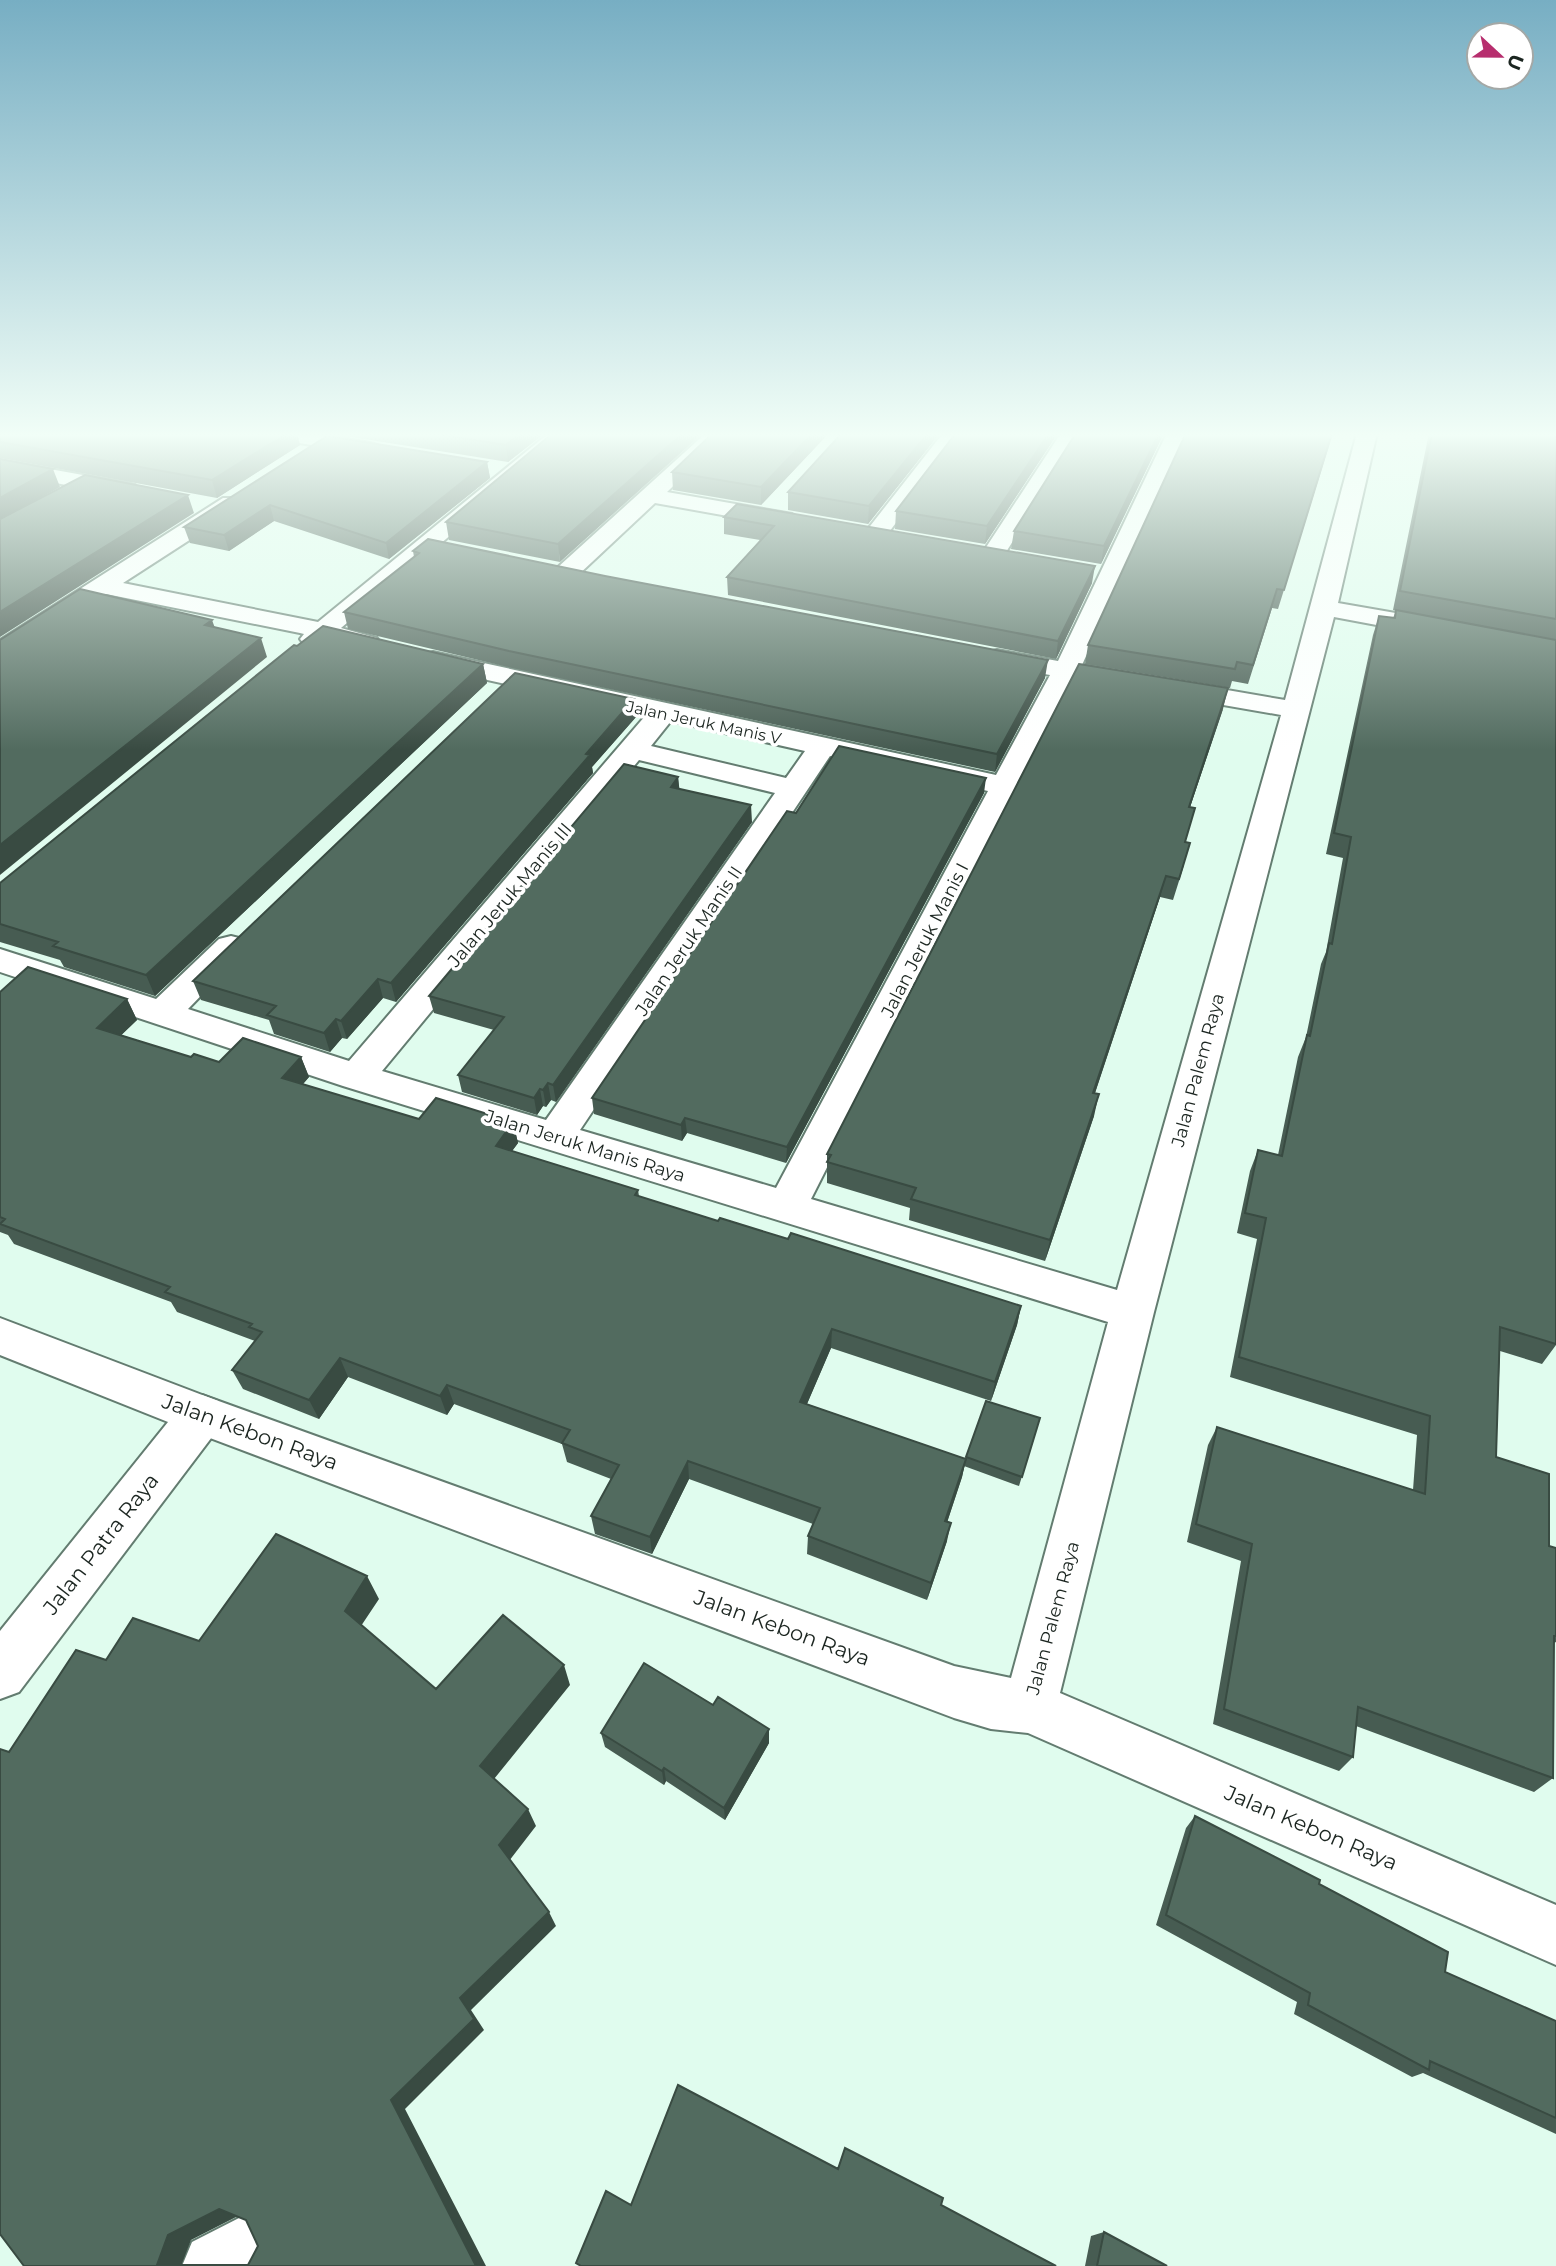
<svg xmlns="http://www.w3.org/2000/svg" width="1556" height="2266" viewBox="0 0 1556 2266" font-family="Montserrat,sans-serif">
	<style>
		.lines { fill: none; stroke-linecap: round; stroke-linejoin: round }
		.minor-casing { stroke: #637c70; stroke-width: 4 }
		.tertiary-casing { stroke: #637c70; stroke-width: 4 }
		.minor { fill: #fff; fill-rule: evenodd }
		.tertiary { fill: #fff; fill-rule: evenodd }
		.wall { fill: #475c52 }
		.shaded-wall { fill: #394b42 }
		.building { fill: #526b5f; stroke: #394b42; stroke-width: 2; fill-rule: evenodd }
		.labels { text-anchor: middle; stroke-width: 7; stroke-linejoin: round; paint-order: stroke }
		.far-street-label { font-size: 16px; fill: #1b2520; stroke: #fff }
		.street-label { font-size: 18px; fill: #1b2520; stroke: #fff }
		.near-street-label { font-size: 21px; fill: #1b2520; stroke: #fff }
	</style>
	<rect width="100%" height="100%" fill="#e0fcee"/>
	<g class="lines">
		<defs>
			<path id="minor" d="M 266,433 L 311,433 L 370,443 L 377,445 L 380,449 L 377,453 L 370,455 L 276,439 L 269,437 Z
				M 549,433 L 571,433 L 341,628 L 377,638 L 381,644 L 377,650 C 361,654 347,645 331,642 C 322,640 315,647 304,644 L 300,639 L 304,634 L 300,633 L 106,594 L 9,657 L 0,659 L 0,640 L 223,498 L 239,498 L 242,503 L 239,508 L 123,583 L 318,622 Z
				M 706,433 L 728,433 L 667,492 L 792,514 L 795,519 L 792,524 L 784,526 L 655,503 L 576,577 L 567,579 L 558,577 L 555,572 L 558,567 Z
				M 943,433 L 964,433 L 883,540 L 867,540 L 863,535 L 867,530 Z
				M 1061,433 L 1081,433 L 1001,560 L 985,560 L 981,555 Z
				M 1167,433 L 1187,433 L 1082,665 L 1285,700 L 1357,433 L 1377,433 L 1338,603 L 1430,619 L 1439,622 L 1443,627 L 1439,632 L 1430,635 L 1334,617 L 1154,1312 L 1060,1693 L 1556,1905 L 1556,1965 L 1028,1733 L 991,1729 L 954,1718 L 186,1429 L 179,1415 L 186,1401 L 202,1395 L 954,1666 L 1011,1678 L 1108,1322 L 343,1086 L 0,972 L 0,949 L 156,999 L 219,939 L 231,936 L 243,939 L 248,947 L 188,1009 L 349,1061 L 646,715 L 424,666 L 420,660 L 424,654 L 433,652 L 996,775 L 1050,675 L 988,664 L 984,658 L 988,652 L 997,650 L 1058,661 ZM 1074,679 L 1281,715 L 1117,1290 L 811,1199 ZM 671,721 L 805,751 L 786,778 L 651,746 ZM 830,756 L 988,791 L 776,1188 L 580,1130 ZM 639,760 L 775,793 L 546,1120 L 382,1071 Z
				M 0,460 L 127,483 L 135,485 L 138,490 L 135,495 L 127,497 L 0,472 Z
				M 241,2217 L 265,2227 L 275,2251 L 268,2266 L 182,2266 L 192,2242 Z"/>
			<path id="tertiary" d="M 0,1318 L 218,1401 L 225,1415 L 218,1429 L 19,1692 L 0,1699 L 0,1631 L 168,1422 L 0,1355 Z"/>
		</defs>
		<!-- minor casing -->
		<use href="#minor" class="minor-casing"/>
		<!-- tertiary casing -->
		<use href="#tertiary" class="tertiary-casing"/>
		<!-- minor -->
		<use href="#minor" class="minor"/>
		<!-- tertiary -->
		<use href="#tertiary" class="tertiary"/>
	</g>
	<!-- wall -->
	<path class="wall" d="M 0,433 L 297,433 L 300,445 L 217,498 L 0,458 Z
		M 327,433 L 545,433 L 508,462 Z
		M 553,433 L 560,562 L 449,540 L 446,522 Z
		M 829,433 L 761,505 L 673,490 L 672,472 Z
		M 842,433 L 940,433 L 868,524 L 788,510 L 788,492 Z
		M 956,433 L 1058,433 L 985,544 L 895,529 L 896,511 Z
		M 1164,433 L 1101,564 L 1011,549 L 1014,531 Z
		M 1333,433 L 1278,609 L 1272,608 L 1248,684 L 1232,681 L 1230,688 L 1085,664 L 1088,645 Z
		M 1429,433 L 1548,433 L 1556,434 L 1556,1345 L 1542,1364 L 1500,1351 L 1496,1457 L 1549,1546 L 1556,1548 L 1556,1642 L 1554,1643 L 1553,1778 L 1534,1792 L 1356,1726 L 1353,1757 L 1339,1771 L 1213,1724 L 1241,1561 L 1187,1542 L 1208,1445 L 1217,1427 L 1413,1490 L 1417,1435 L 1230,1377 L 1257,1239 L 1237,1233 L 1250,1171 L 1258,1150 L 1278,1155 L 1298,1057 L 1306,1037 L 1321,964 L 1326,952 L 1343,858 L 1326,854 L 1373,635 L 1379,616 L 1393,618 L 1396,611 L 1393,610 Z
		M 327,436 L 487,462 L 490,478 L 389,559 L 274,521 L 229,551 L 190,543 L 184,527 Z
		M 724,517 L 1092,583 L 1056,659 L 728,595 L 727,577 L 760,540 L 724,534 Z
		M 413,551 L 1045,678 L 995,772 L 512,668 L 348,629 L 344,612 L 414,557 Z
		M 483,664 L 487,683 L 155,996 L 64,967 L 60,960 L 0,942 L 0,883 Z
		M 1223,709 L 1190,807 L 1185,842 L 1184,865 L 1173,900 L 1160,897 L 1095,1093 L 1094,1116 L 1045,1261 L 909,1220 L 910,1208 L 827,1183 L 827,1154 Z
		M 636,717 L 592,767 L 593,773 L 396,1002 L 383,998 L 347,1039 L 342,1038 L 330,1052 L 274,1034 L 269,1020 L 201,1000 L 193,981 Z
		M 678,777 L 679,789 L 752,822 L 556,1102 L 551,1100 L 546,1107 L 543,1106 L 537,1115 L 462,1092 L 458,1075 L 494,1030 L 434,1013 L 429,996 Z
		M 984,793 L 786,1163 L 687,1133 L 682,1141 L 594,1114 L 592,1098 L 796,813 Z
		M 0,992 L 127,999 L 137,1020 L 121,1035 L 191,1057 L 219,1062 L 301,1057 L 309,1077 L 303,1084 L 419,1119 L 513,1122 L 518,1143 L 512,1151 L 638,1190 L 639,1196 L 718,1221 L 788,1239 L 1021,1306 L 1017,1325 L 991,1401 L 831,1348 L 807,1404 L 966,1459 L 962,1477 L 947,1522 L 947,1541 L 927,1600 L 807,1554 L 808,1536 L 813,1524 L 689,1479 L 652,1554 L 595,1534 L 591,1516 L 611,1479 L 567,1462 L 562,1444 L 454,1404 L 447,1415 L 348,1377 L 319,1419 L 243,1389 L 232,1370 L 255,1341 L 177,1312 L 171,1302 L 14,1244 L 8,1235 L 0,1232 Z
		M 1040,1418 L 1019,1486 L 964,1466 L 966,1457 Z
		M 713,1705 L 769,1729 L 769,1743 L 725,1820 L 666,1781 L 664,1785 L 605,1747 L 601,1733 Z
		M 1195,1816 L 1319,1884 L 1445,1972 L 1556,2021 L 1556,2134 L 1423,2073 L 1412,2077 L 1294,2014 L 1297,2002 L 1156,1925 L 1186,1828 Z
		M 1104,2232 L 1167,2266 L 1085,2266 L 1091,2236 Z"/>
	<!-- shaded-wall -->
	<path class="shaded-wall" d="M 288,433 L 297,433 L 300,445 L 217,498 L 212,480 Z
		M 521,433 L 545,433 L 508,462 L 506,445 Z
		M 683,433 L 703,433 L 560,562 L 558,544 Z
		M 813,433 L 829,433 L 761,505 L 761,487 Z
		M 928,433 L 940,433 L 868,524 L 869,506 Z
		M 1049,433 L 1058,433 L 985,544 L 987,526 Z
		M 1159,433 L 1164,433 L 1101,564 L 1104,546 Z
		M 487,462 L 490,478 L 389,559 L 386,543 Z
		M 53,469 L 60,487 L 0,520 L 0,498 Z
		M 188,495 L 194,513 L 0,637 L 0,612 Z
		M 270,505 L 274,521 L 229,551 L 224,535 Z
		M 1095,566 L 1092,583 L 1056,659 L 1058,641 Z
		M 212,620 L 219,639 L 205,625 Z
		M 261,638 L 267,657 L 0,875 L 0,845 Z
		M 1048,660 L 1045,678 L 995,772 L 997,754 Z
		M 483,664 L 487,683 L 155,996 L 146,975 Z
		M 1228,688 L 1223,709 L 1183,828 L 1189,807 Z
		M 634,699 L 636,717 L 592,767 L 593,773 L 396,1002 L 391,983 L 586,754 Z
		M 678,777 L 680,794 L 671,787 Z
		M 986,778 L 984,793 L 786,1163 L 787,1147 Z
		M 751,805 L 752,822 L 556,1102 L 553,1085 Z
		M 1166,876 L 1160,897 L 1088,1114 L 1093,1093 Z
		M 378,979 L 383,998 L 347,1039 L 341,1021 Z
		M 127,999 L 137,1020 L 108,1048 L 97,1028 Z
		M 336,1019 L 342,1038 L 330,1052 L 324,1033 Z
		M 301,1057 L 309,1077 L 290,1099 L 282,1078 Z
		M 548,1083 L 551,1100 L 546,1107 L 543,1090 Z
		M 540,1089 L 543,1106 L 537,1115 L 534,1098 Z
		M 1099,1094 L 1094,1116 L 1045,1261 L 1050,1240 Z
		M 685,1118 L 687,1133 L 682,1141 L 681,1125 Z
		M 513,1122 L 518,1143 L 501,1166 L 496,1146 Z
		M 1021,1306 L 1017,1325 L 991,1401 L 995,1382 Z
		M 832,1329 L 831,1348 L 800,1420 L 800,1402 Z
		M 340,1358 L 348,1377 L 319,1419 L 309,1400 Z
		M 447,1385 L 454,1404 L 447,1415 L 440,1396 Z
		M 966,1459 L 962,1477 L 942,1538 L 945,1521 Z
		M 688,1461 L 689,1479 L 652,1554 L 650,1537 Z
		M 951,1523 L 947,1541 L 927,1600 L 931,1583 Z
		M 367,1576 L 379,1599 L 357,1632 L 345,1611 Z
		M 564,1665 L 570,1685 L 490,1784 L 480,1766 Z
		M 769,1729 L 769,1743 L 725,1820 L 724,1808 Z
		M 664,1768 L 666,1781 L 664,1785 L 662,1771 Z
		M 528,1809 L 536,1826 L 509,1861 L 499,1845 Z
		M 549,1912 L 556,1926 L 471,2010 L 484,2030 L 405,2109 L 486,2266 L 476,2266 L 391,2100 L 460,1998 Z
		M 219,2209 L 240,2215 L 191,2240 L 181,2266 L 157,2265 L 168,2235 Z"/>
	<!-- building -->
	<path class="building" d="M 0,433 L 288,433 L 212,480 L 0,442 Z
		M 431,433 L 521,433 L 506,445 Z
		M 553,433 L 683,433 L 558,544 L 446,522 Z
		M 713,433 L 813,433 L 761,487 L 672,472 Z
		M 842,433 L 928,433 L 869,506 L 788,492 Z
		M 956,433 L 1049,433 L 987,526 L 896,511 Z
		M 1076,433 L 1159,433 L 1104,546 L 1014,531 Z
		M 1186,433 L 1332,433 L 1284,590 L 1277,589 L 1253,665 L 1237,662 L 1235,669 L 1088,645 Z
		M 1432,433 L 1548,433 L 1556,434 L 1556,619 L 1400,591 Z
		M 327,436 L 487,462 L 386,543 L 270,505 L 224,535 L 184,527 Z
		M 0,459 L 53,469 L 0,498 Z
		M 85,475 L 188,495 L 0,612 L 0,519 Z
		M 737,504 L 1095,566 L 1058,641 L 727,577 L 774,526 L 724,517 Z
		M 428,539 L 605,576 L 1048,660 L 997,754 L 509,651 L 344,612 L 419,553 L 413,551 Z
		M 80,589 L 212,620 L 205,625 L 261,638 L 0,845 L 0,640 Z
		M 1396,610 L 1556,640 L 1556,1344 L 1500,1327 L 1496,1457 L 1549,1474 L 1549,1546 L 1556,1548 L 1556,1636 L 1554,1636 L 1553,1778 L 1358,1707 L 1353,1757 L 1224,1709 L 1252,1544 L 1196,1524 L 1217,1427 L 1425,1494 L 1430,1416 L 1239,1357 L 1266,1218 L 1245,1213 L 1258,1150 L 1282,1156 L 1307,1035 L 1310,1036 L 1329,943 L 1332,944 L 1351,837 L 1334,833 L 1379,616 L 1395,618 Z
		M 323,626 L 483,664 L 146,975 L 53,946 L 58,942 L 0,924 L 0,883 L 294,645 L 297,646 Z
		M 1079,664 L 1228,688 L 1189,807 L 1195,808 L 1185,842 L 1190,843 L 1179,879 L 1166,876 L 1093,1093 L 1099,1094 L 1050,1240 L 911,1199 L 916,1188 L 827,1162 L 831,1155 L 827,1154 Z
		M 515,673 L 634,699 L 586,754 L 590,755 L 391,983 L 378,979 L 341,1021 L 336,1019 L 324,1033 L 267,1015 L 276,1006 L 193,981 Z
		M 839,746 L 986,778 L 787,1147 L 685,1118 L 681,1125 L 592,1098 L 787,811 L 796,813 Z
		M 624,764 L 678,777 L 671,787 L 751,805 L 553,1085 L 548,1083 L 543,1090 L 540,1089 L 534,1098 L 458,1075 L 504,1017 L 429,996 Z
		M 28,967 L 127,999 L 97,1028 L 191,1057 L 194,1054 L 219,1062 L 243,1038 L 301,1057 L 282,1078 L 419,1119 L 436,1098 L 513,1122 L 496,1146 L 638,1190 L 635,1195 L 718,1221 L 720,1218 L 788,1239 L 791,1233 L 1021,1306 L 995,1382 L 832,1329 L 800,1402 L 966,1459 L 945,1521 L 951,1523 L 931,1583 L 808,1536 L 820,1508 L 688,1461 L 650,1537 L 591,1516 L 619,1465 L 562,1443 L 570,1430 L 447,1385 L 440,1396 L 340,1358 L 309,1400 L 232,1370 L 262,1332 L 249,1327 L 252,1324 L 165,1292 L 170,1287 L 0,1224 L 5,1219 L 0,1217 L 0,992 Z
		M 986,1401 L 1040,1418 L 1022,1477 L 966,1457 Z
		M 276,1534 L 367,1576 L 345,1611 L 436,1689 L 503,1615 L 564,1665 L 480,1766 L 528,1809 L 499,1845 L 549,1912 L 460,1998 L 474,2019 L 391,2100 L 476,2266 L 24,2266 L 0,2234 L 0,1749 L 9,1752 L 76,1650 L 106,1660 L 133,1618 L 199,1641 ZM 219,2209 L 246,2220 L 258,2246 L 248,2265 L 157,2265 L 168,2235 Z
		M 644,1663 L 713,1705 L 718,1697 L 769,1729 L 724,1808 L 664,1768 L 662,1771 L 601,1733 Z
		M 1195,1816 L 1320,1880 L 1319,1884 L 1448,1952 L 1445,1972 L 1556,2021 L 1556,2118 L 1430,2061 L 1429,2070 L 1308,2005 L 1310,1993 L 1166,1915 Z
		M 678,2085 L 838,2169 L 845,2148 L 943,2198 L 941,2205 L 1056,2266 L 581,2266 L 576,2263 L 606,2191 L 631,2205 Z
		M 1104,2232 L 1167,2266 L 1097,2266 Z"/>
	<!-- sky -->
	<linearGradient id="sky" x2="0" y2="1"><stop stop-color="#77aec3"/><stop offset="0.58" stop-color="#f1fef7"/><stop offset="1" stop-color="#f1fef7" stop-opacity="0"/></linearGradient>
	<rect width="1556" height="750" fill="url(#sky)"/>
	<g class="labels">
		<!-- far-street labels -->
		<g class="far-street-label">
			<text transform="translate(704 722) rotate(12)" y="6">Jalan Jeruk Manis V</text>
		</g>
		<!-- street labels -->
		<g class="street-label">
			<text transform="translate(510 895) rotate(-50)" y="6">Jalan Jeruk Manis III</text>
			<text transform="translate(925 940) rotate(-63)" y="6">Jalan Jeruk Manis I</text>
			<text transform="translate(689 941) rotate(-56)" y="6">Jalan Jeruk Manis II</text>
			<text transform="translate(1198 1070) rotate(-75)" y="6">Jalan Palem Raya</text>
			<text transform="translate(585 1146) rotate(17)" y="6">Jalan Jeruk Manis Raya</text>
			<text transform="translate(1053 1618) rotate(-75)" y="6">Jalan Palem Raya</text>
		</g>
		<!-- near-street labels -->
		<g class="near-street-label">
			<text transform="translate(250 1432) rotate(20)" y="7">Jalan Kebon Raya</text>
			<text transform="translate(101 1544) rotate(-52)" y="7">Jalan Patra Raya</text>
			<text transform="translate(782 1628) rotate(20)" y="7">Jalan Kebon Raya</text>
			<text transform="translate(1311 1828) rotate(23)" y="7">Jalan Kebon Raya</text>
		</g>
	</g>
	<!-- north arrow -->
	<g transform="translate(1500 56) rotate(112)"><circle r="33" fill="#ffffff" stroke="#a4a8a6" stroke-width="2"/>
	<path d="M0-5L12 26L0 18L-12 26Z" fill="#b72e6e"/>
	<text y="-10" font-size="19" font-weight="bold" text-anchor="middle" fill="#1b2520">U</text>
	</g>
</svg>
